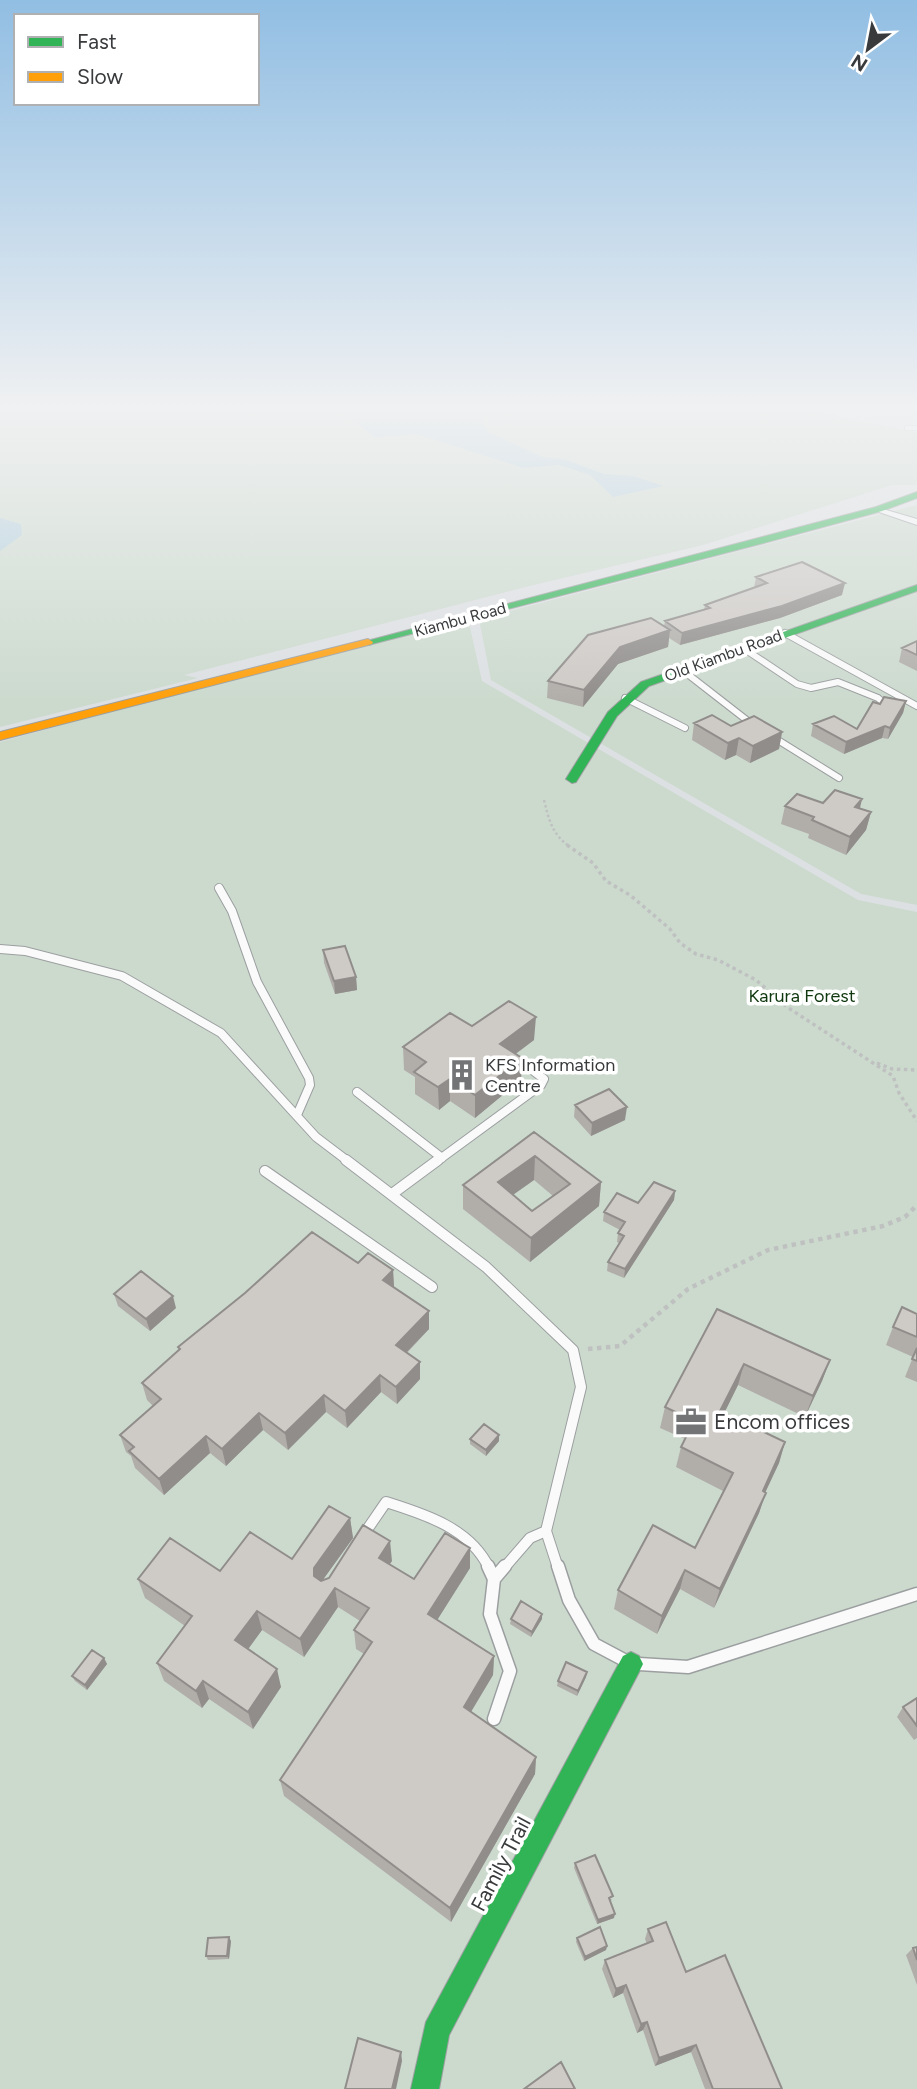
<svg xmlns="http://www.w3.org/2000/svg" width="917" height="2089" viewBox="0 0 917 2089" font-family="Figtree,sans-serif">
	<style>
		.green { fill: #ccdace }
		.water { fill: #b0cedc }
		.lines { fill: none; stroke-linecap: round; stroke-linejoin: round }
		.lane-far4-casing { stroke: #9c9fa0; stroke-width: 6 }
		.lane-far3-casing { stroke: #9c9fa0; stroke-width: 8 }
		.lane-far2-casing { stroke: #9c9fa0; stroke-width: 10 }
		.lane-far1-casing { stroke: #9c9fa0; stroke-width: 12 }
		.lane-casing { stroke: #9c9fa0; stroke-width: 15 }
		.street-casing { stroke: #9c9fa0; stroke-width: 2 }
		.fast-casing { stroke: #9c9fa0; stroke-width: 2 }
		.slow-casing { stroke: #9c9fa0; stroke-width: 2 }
		.path-far2 { stroke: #bfc1c1; stroke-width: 2.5; stroke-dasharray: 2.5 2.5; stroke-linecap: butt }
		.path-far1 { stroke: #bfc1c1; stroke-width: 3.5; stroke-dasharray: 3.5 3.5; stroke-linecap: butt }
		.path { stroke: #bfc1c1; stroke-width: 4.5; stroke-dasharray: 4.5 4.5; stroke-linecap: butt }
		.lane-far4 { stroke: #fafafb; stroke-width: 4.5 }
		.lane-far3 { stroke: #fafafb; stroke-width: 6 }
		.lane-far2 { stroke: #fafafb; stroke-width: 8 }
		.lane-far1 { stroke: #fafafb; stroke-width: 10 }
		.lane { stroke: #fafafb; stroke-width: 12 }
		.street { fill: #fafafb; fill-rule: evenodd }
		.fast { fill: #30b455; fill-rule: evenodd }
		.slow { fill: #ff9f0a; fill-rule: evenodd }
		.wall { fill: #b1aeaa; fill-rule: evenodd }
		.shaded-wall { fill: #908d8b }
		.building { fill: #cecac6; stroke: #908d8b; stroke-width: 2; fill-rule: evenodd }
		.labels { text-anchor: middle; stroke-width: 7; stroke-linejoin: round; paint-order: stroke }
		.far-street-label { font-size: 16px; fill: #383a3c; stroke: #fff }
		.park-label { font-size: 18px; fill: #0f380e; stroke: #fff }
		.poi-label { font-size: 18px; fill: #383a3c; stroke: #fff; text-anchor: start }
		.near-poi-label { font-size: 21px; fill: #383a3c; stroke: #fff; text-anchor: start }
		.near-street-label { font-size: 21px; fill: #383a3c; stroke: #fff }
	</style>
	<rect width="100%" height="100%" fill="#dde0e3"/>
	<!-- green -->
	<path class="green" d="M 0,409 L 800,409 L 917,432 L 917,485 L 892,485 L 703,545 L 529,586 L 184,675 L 198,678 L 0,727 Z
		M 917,505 L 917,905 L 861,894 L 491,680 L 479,619 Z
		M 467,614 L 482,681 L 858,900 L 917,912 L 917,2089 L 0,2089 L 0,742 Z"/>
	<!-- water -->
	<path class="water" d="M 337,409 L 464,409 L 481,421 L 488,432 L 542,457 L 566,460 L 604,474 L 633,476 L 663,486 L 613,497 L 590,475 L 559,465 L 524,468 L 417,434 L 375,437 Z
		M 0,518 L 21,524 L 22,535 L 0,551 Z"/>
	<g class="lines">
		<defs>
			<path id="lane-far4" d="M 907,428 L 917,428"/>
			<path id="lane-far3" d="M 785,633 L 917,706
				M 743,648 L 797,684 L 811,688 L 838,682 L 878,698 L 885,704
				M 681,669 L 753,725
				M 625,698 L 685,728
				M 773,737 L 839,778"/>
			<path id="lane-far2" d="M 219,888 L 232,911 L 257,982 L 309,1078 L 310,1085 L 297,1115
				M 0,949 L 25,951 L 122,976 L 221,1033 L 316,1137 L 349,1162
				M 357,1092 L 442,1158
				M 436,1162 L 541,1085 L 544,1079 L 522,1062"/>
			<path id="lane-far1" d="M 346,1160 L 486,1267 L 573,1350 L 581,1387 L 546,1531 L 558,1568
				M 265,1171 L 432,1287
				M 392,1194 L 438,1160
				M 362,1537 L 386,1502 C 424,1514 470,1528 489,1568
				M 504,1568 L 530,1538 L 546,1531"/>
			<path id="lane" d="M 488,1566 L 494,1579 L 505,1566
				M 558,1566 L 569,1600 L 594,1644 L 626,1661
				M 494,1579 L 490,1614 L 510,1671 L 494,1719
				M 639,1664 L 688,1667 L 917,1594"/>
			<path id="street" d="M 876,507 L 917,519 L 917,525 L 876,511 Z"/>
			<path id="fast" d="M 917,492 L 917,498 L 882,511 L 760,544 L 368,645 L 363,642 L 876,507 Z
				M 917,585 L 917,591 L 649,686 L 617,716 L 576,782 L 572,783 L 566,779 L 608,712 L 641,682 Z
				M 631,1652 L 639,1656 L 643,1664 L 639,1672 L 449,2035 L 439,2089 L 411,2089 L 426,2022 L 623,1656 Z"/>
			<path id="slow" d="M 368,639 L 373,642 L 372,644 L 0,740 L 0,732 Z"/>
		</defs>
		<!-- lane-far4 casing -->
		<use href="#lane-far4" class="lane-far4-casing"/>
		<!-- lane-far3 casing -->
		<use href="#lane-far3" class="lane-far3-casing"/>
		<!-- lane-far2 casing -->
		<use href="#lane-far2" class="lane-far2-casing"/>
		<!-- lane-far1 casing -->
		<use href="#lane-far1" class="lane-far1-casing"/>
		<!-- lane casing -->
		<use href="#lane" class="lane-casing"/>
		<!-- street casing -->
		<use href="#street" class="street-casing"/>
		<!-- fast casing -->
		<use href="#fast" class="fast-casing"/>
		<!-- slow casing -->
		<use href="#slow" class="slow-casing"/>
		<!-- path-far2 -->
		<path class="path-far2" d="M 544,800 C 549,820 552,834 569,846"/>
		<!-- path-far1 -->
		<path class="path-far1" d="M 567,845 L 593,863 L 606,881 L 630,895 L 670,929 L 680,943 L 696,954 L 718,960 L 756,980 L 787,1007 L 893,1076 L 899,1093 L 917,1121
			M 877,1063 L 892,1069 L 917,1070"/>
		<!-- path -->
		<path class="path" d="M 588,1349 L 620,1346 L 688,1289 L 768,1250 L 883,1226 L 905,1217 L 917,1205"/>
		<!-- lane-far4 -->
		<use href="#lane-far4" class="lane-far4"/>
		<!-- lane-far3 -->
		<use href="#lane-far3" class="lane-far3"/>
		<!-- lane-far2 -->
		<use href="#lane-far2" class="lane-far2"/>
		<!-- lane-far1 -->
		<use href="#lane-far1" class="lane-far1"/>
		<!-- lane -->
		<use href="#lane" class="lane"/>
		<!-- street -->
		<use href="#street" class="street"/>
		<!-- fast -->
		<use href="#fast" class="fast"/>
		<!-- slow -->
		<use href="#slow" class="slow"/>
	</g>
	<!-- wall -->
	<path class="wall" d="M 756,577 L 842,595 L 780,618 L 680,645 L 669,638 L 668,647 L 618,664 L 583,707 L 547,698 L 548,681 L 664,626 L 665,621 L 704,610 L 705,605 L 754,588 Z
		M 917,641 L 917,671 L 899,662 L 902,648 Z
		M 906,701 L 903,713 L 888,739 L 882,738 L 844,754 L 811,736 L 813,724 L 857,729 L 880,704 Z
		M 694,723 L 731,726 L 782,732 L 779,749 L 750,763 L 736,755 L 725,760 L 692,740 Z
		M 823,803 L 860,809 L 871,812 L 866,830 L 846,855 L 808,838 L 809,834 L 781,824 L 785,806 Z
		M 323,950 L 356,977 L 357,990 L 335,994 L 324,963 Z
		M 472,1026 L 534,1040 L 516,1054 L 522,1058 L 521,1080 L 475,1118 L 450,1101 L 439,1110 L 415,1094 L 415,1077 L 404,1070 L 403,1047 Z
		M 575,1105 L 625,1120 L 591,1136 L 574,1117 Z
		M 534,1132 L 601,1182 L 599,1206 L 530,1262 L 463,1209 L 463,1185 ZM 534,1180 L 553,1196 L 532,1211 L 513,1195 Z
		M 675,1191 L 674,1200 L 624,1278 L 607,1271 L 608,1262 L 619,1243 L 617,1242 L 618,1233 L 620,1230 L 603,1221 L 604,1212 Z
		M 358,1263 L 393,1270 L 394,1287 L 429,1329 L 407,1353 L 420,1379 L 397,1404 L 381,1392 L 347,1428 L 326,1412 L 288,1450 L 263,1430 L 226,1466 L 210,1453 L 164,1495 L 135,1468 L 131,1456 L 126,1452 L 120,1435 L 153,1406 L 147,1400 L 142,1383 L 179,1350 L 178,1347 Z
		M 114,1294 L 176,1308 L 150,1331 L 118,1306 Z
		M 717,1309 L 830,1360 L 822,1381 L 805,1417 L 738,1385 L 724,1413 L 785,1442 L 779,1463 L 765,1493 L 759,1513 L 714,1608 L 680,1589 L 657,1634 L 614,1609 L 618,1590 L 695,1548 L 723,1491 L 676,1467 L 681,1447 L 685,1439 L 660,1428 L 665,1407 Z
		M 917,1314 L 917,1382 L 905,1377 L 913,1357 L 886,1345 L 893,1327 Z
		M 470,1439 L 499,1441 L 486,1456 L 470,1444 Z
		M 350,1518 L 353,1538 L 322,1581 L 392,1561 L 389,1564 L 414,1579 L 470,1548 L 470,1568 L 437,1620 L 494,1656 L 493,1675 L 471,1712 L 536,1757 L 535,1774 L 451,1922 L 284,1796 L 280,1780 L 364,1654 L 356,1649 L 354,1630 L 360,1621 L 338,1607 L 304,1657 L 262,1630 L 248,1649 L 281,1687 L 253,1729 L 209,1699 L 202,1708 L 164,1681 L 157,1663 L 185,1626 L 145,1598 L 138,1579 L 220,1571 L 292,1559 Z
		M 542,1614 L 542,1619 L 531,1637 L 510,1624 L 511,1619 Z
		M 104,1658 L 107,1664 L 87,1690 L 75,1681 L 72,1676 Z
		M 587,1672 L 586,1677 L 577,1696 L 557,1686 L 558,1681 Z
		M 917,1698 L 917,1738 L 914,1740 L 897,1717 L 903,1707 Z
		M 575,1863 L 612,1900 L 610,1901 L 614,1918 L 597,1924 L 574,1868 Z
		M 648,1929 L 686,1972 L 782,2089 L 705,2089 L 691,2052 L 655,2066 L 643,2030 L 637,2033 L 623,1993 L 613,1998 L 602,1969 L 605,1960 L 647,1944 L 645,1939 Z
		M 577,1938 L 607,1946 L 606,1950 L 584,1961 L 576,1942 Z
		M 231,1941 L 229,1959 L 208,1960 L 206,1956 Z
		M 917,1947 L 917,1985 L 906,1955 L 913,1948 Z"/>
	<!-- shaded-wall -->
	<path class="shaded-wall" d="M 845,583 L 842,595 L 780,618 L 680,645 L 682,633 Z
		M 670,630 L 668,647 L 618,664 L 583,707 L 584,690 L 620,647 Z
		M 906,701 L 903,713 L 888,739 L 890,728 Z
		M 885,726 L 882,738 L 844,754 L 846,742 Z
		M 782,732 L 779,749 L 750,763 L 753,746 Z
		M 739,738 L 736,755 L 725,760 L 728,743 Z
		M 862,799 L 858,817 L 855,807 Z
		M 871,812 L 866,830 L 846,855 L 850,837 Z
		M 356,977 L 357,990 L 335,994 L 334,981 Z
		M 536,1017 L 534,1040 L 499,1066 L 500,1044 Z
		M 522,1058 L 521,1080 L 475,1118 L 475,1095 Z
		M 450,1079 L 450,1101 L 439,1110 L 438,1087 Z
		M 627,1107 L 625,1120 L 591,1136 L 592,1123 Z
		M 535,1156 L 534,1180 L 497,1206 L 498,1182 Z
		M 601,1182 L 599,1206 L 530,1262 L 531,1238 Z
		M 675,1191 L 674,1200 L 624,1278 L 625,1269 Z
		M 393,1270 L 394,1287 L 383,1280 Z
		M 173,1296 L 176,1308 L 150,1331 L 146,1319 Z
		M 429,1311 L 429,1329 L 397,1362 L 396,1345 Z
		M 830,1360 L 822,1381 L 805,1417 L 813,1396 Z
		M 420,1362 L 420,1379 L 397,1404 L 396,1387 Z
		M 744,1364 L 738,1385 L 715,1432 L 720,1411 Z
		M 380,1375 L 381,1392 L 347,1428 L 345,1411 Z
		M 324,1395 L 326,1412 L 288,1450 L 285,1433 Z
		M 259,1413 L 263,1430 L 226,1466 L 222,1449 Z
		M 499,1435 L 499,1441 L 486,1456 L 486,1450 Z
		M 206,1436 L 210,1453 L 164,1495 L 159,1479 Z
		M 785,1442 L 779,1463 L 756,1512 L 763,1491 Z
		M 766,1493 L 759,1513 L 714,1608 L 720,1589 Z
		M 350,1518 L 353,1538 L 317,1588 L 314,1576 L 314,1568 Z
		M 390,1541 L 392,1561 L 381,1577 L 379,1558 Z
		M 470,1548 L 470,1568 L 429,1633 L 428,1614 Z
		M 685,1570 L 680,1589 L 657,1634 L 662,1616 Z
		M 335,1588 L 338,1607 L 304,1657 L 300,1639 Z
		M 257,1611 L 262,1630 L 241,1659 L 235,1640 Z
		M 542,1614 L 542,1619 L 531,1637 L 532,1632 Z
		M 494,1656 L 493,1675 L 463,1725 L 464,1707 Z
		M 104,1658 L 107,1664 L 87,1690 L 85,1685 Z
		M 277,1669 L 281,1687 L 253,1729 L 248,1712 Z
		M 587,1672 L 586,1677 L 577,1696 L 578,1691 Z
		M 203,1681 L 209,1699 L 202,1708 L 196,1691 Z
		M 536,1757 L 535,1774 L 451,1922 L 450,1908 Z
		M 615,1914 L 614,1918 L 597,1924 L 598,1920 Z
		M 229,1937 L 231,1941 L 229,1959 L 227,1956 Z
		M 607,1946 L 606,1950 L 584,1961 L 585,1957 Z
		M 626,1985 L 623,1993 L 613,1998 L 616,1989 Z
		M 647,2022 L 643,2030 L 637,2033 L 641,2024 Z
		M 696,2045 L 691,2052 L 655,2066 L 659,2058 Z
		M 401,2052 L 402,2061 L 396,2089 L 392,2089 Z"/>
	<!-- building -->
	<path class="building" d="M 802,562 L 845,583 L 782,606 L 682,633 L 665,621 L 710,608 L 705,605 L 767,583 L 756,577 Z
		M 651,618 L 670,630 L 620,647 L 584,690 L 548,681 L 588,635 Z
		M 917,641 L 917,655 L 902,648 Z
		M 884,697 L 906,701 L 890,728 L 885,726 L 846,742 L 813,724 L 834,716 L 857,729 L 873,702 L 880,704 Z
		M 712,715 L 731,726 L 754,716 L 782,732 L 753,746 L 739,738 L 728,743 L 694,723 Z
		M 835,790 L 862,799 L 855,807 L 871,812 L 850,837 L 812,820 L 814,817 L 785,806 L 797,794 L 823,803 Z
		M 345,946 L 356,977 L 334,981 L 323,950 Z
		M 509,1001 L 536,1017 L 500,1044 L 522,1058 L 475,1095 L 450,1079 L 438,1087 L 414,1072 L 426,1062 L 403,1047 L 450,1013 L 472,1026 Z
		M 609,1089 L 627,1107 L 592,1123 L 575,1105 Z
		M 534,1132 L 601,1182 L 531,1238 L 463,1185 ZM 535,1156 L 570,1184 L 532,1211 L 498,1182 Z
		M 654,1182 L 675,1191 L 625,1269 L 608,1262 L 624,1236 L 618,1233 L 625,1222 L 604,1212 L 617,1193 L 638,1203 Z
		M 312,1232 L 358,1263 L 368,1253 L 393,1270 L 383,1280 L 429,1311 L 396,1345 L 420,1362 L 396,1387 L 380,1375 L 345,1411 L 324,1395 L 285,1433 L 259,1413 L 222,1449 L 206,1436 L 159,1479 L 129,1451 L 134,1447 L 120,1435 L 161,1399 L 142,1383 L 180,1349 L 178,1347 L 245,1293 Z
		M 141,1271 L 173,1296 L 146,1319 L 114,1294 Z
		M 902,1307 L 917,1314 L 917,1337 L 893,1327 Z
		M 717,1309 L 830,1360 L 813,1396 L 744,1364 L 720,1411 L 785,1442 L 763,1491 L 766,1493 L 720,1589 L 685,1570 L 662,1616 L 618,1590 L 653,1525 L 695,1548 L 733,1473 L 681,1447 L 694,1421 L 665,1407 Z
		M 917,1348 L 917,1361 L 912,1359 Z
		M 484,1424 L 499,1435 L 486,1450 L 470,1439 Z
		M 329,1506 L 350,1518 L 314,1568 L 314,1576 L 321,1581 L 329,1578 L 363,1525 L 390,1541 L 379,1558 L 414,1579 L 445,1533 L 470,1548 L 428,1614 L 494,1656 L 464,1707 L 536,1757 L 450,1908 L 280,1780 L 372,1642 L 354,1630 L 369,1608 L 335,1588 L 300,1639 L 257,1611 L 235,1640 L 277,1669 L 248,1712 L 203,1681 L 196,1691 L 157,1663 L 192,1616 L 138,1579 L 170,1538 L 220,1571 L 250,1532 L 292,1559 Z
		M 521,1601 L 542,1614 L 532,1632 L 511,1619 Z
		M 92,1650 L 104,1658 L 85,1685 L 72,1676 Z
		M 566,1662 L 587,1672 L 578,1691 L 558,1681 Z
		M 917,1698 L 917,1726 L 903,1707 Z
		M 595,1855 L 613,1896 L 609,1898 L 615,1914 L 598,1920 L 575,1863 Z
		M 666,1922 L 686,1972 L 725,1955 L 782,2089 L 713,2089 L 696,2045 L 659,2058 L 647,2022 L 641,2024 L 626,1985 L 616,1989 L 605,1960 L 653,1941 L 648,1929 Z
		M 600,1927 L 607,1946 L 585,1957 L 577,1938 Z
		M 229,1937 L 227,1956 L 206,1956 L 208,1938 Z
		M 917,1947 L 917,1960 L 913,1948 Z
		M 358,2038 L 401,2052 L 392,2089 L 345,2089 Z
		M 561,2062 L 575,2089 L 524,2089 Z"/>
	<!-- sky -->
	<linearGradient id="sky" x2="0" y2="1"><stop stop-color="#91bee3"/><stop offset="0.58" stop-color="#f0f1f2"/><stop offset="1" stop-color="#f0f1f2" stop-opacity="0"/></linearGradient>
	<rect width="917" height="702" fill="url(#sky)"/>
	<!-- icons -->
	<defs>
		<symbol id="building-bare" viewBox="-9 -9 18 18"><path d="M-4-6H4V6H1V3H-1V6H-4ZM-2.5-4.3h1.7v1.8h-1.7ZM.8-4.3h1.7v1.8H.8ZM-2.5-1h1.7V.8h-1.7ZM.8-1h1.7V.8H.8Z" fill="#727476" stroke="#fff" stroke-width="2.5" paint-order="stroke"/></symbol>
		<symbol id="office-bare" viewBox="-9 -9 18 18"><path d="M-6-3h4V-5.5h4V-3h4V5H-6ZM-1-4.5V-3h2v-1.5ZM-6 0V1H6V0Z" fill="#727476" stroke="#fff" stroke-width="2.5" paint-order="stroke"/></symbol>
	</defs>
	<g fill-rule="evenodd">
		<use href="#building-bare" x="440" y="1053" width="44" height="44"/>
		<use href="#office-bare" x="669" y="1400" width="44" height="44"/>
	</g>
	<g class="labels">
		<!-- far-street labels -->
		<g class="far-street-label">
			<text transform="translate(460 619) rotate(-15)" y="6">Kiambu Road</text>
			<text transform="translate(723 655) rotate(-20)" y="6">Old Kiambu Road</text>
		</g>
		<!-- park labels -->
		<g class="park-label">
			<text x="802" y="1002">Karura Forest</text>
		</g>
		<!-- poi labels -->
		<g class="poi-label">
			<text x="485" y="1071">KFS Information<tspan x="485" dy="21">Centre</tspan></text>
		</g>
		<!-- near-poi labels -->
		<g class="near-poi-label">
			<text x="714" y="1429">Encom offices</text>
		</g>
		<!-- near-street labels -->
		<g class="near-street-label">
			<text transform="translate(501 1864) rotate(-62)" y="7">Family Trail</text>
		</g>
	</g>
	<!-- legend -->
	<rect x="14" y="14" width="245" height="91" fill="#ffffff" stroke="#afb0b1" stroke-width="2"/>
	<rect x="28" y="37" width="35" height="10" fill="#30b455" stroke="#afb0b1" stroke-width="2"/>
	<text x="77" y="49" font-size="21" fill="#383a3c">Fast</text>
	<rect x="28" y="72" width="35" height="10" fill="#ff9f0a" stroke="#afb0b1" stroke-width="2"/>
	<text x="77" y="84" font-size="21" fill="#383a3c">Slow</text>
	<!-- north arrow -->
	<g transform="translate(868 49) rotate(212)" stroke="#ffffff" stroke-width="5" paint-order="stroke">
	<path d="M0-5L12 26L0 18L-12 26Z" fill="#383a3c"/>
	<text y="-10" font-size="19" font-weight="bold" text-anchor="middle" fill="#383a3c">N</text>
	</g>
</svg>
